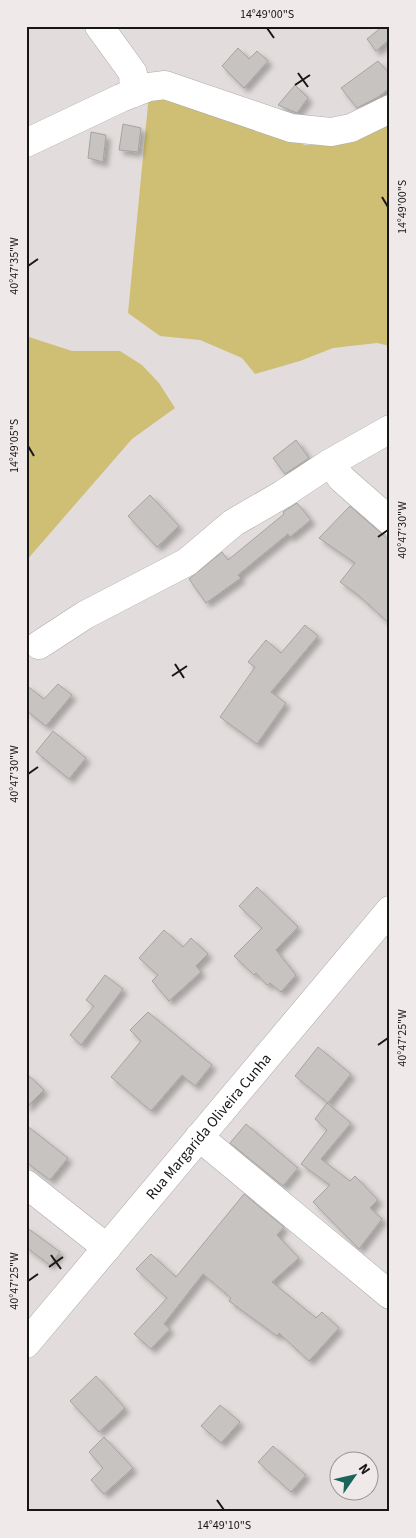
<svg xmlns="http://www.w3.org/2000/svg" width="416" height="1538" viewBox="0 0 416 1538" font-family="'Source Sans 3',sans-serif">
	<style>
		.green { fill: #cfbf74 }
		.building { fill: #c6c3c0; stroke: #a5a3a0; filter: url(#shadow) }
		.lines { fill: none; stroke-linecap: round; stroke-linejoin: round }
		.minor-casing { stroke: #aeaaa9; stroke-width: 29 }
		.minor { stroke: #fff; stroke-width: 28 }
		.ticks { fill: none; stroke: #181616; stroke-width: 2 }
		.labels { text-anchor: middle; stroke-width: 4; stroke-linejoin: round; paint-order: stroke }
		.street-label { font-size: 15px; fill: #181616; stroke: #efeae9 }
		.neatline { fill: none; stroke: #181616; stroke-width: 2 }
		.ticks-label { font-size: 12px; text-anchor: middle; fill: #181616 }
	</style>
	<defs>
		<filter id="shadow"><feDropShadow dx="4.5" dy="4.5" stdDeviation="2.5" flood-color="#0004"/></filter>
	</defs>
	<rect width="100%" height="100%" fill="#e2dddc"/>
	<!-- green -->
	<path class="green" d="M 149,94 L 246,122 L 305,145 L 337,144 L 390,119 L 390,346 L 377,343 L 333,348 L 300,361 L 255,374 L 242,358 L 200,340 L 160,336 L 128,313 Z
		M 26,336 L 72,351 L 120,351 L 142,365 L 159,383 L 175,408 L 132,439 L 26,561 Z"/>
	<!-- building -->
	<path class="building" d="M 383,26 L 390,26 L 390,39 L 376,51 L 367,39 Z
		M 238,48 L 249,59 L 257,51 L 268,61 L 244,88 L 222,66 Z
		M 378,61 L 390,74 L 390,88 L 378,97 L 357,108 L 341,88 Z
		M 295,85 L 308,98 L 297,113 L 278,105 Z
		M 123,124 L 141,128 L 138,152 L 119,150 Z
		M 91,132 L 106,135 L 103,162 L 88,158 Z
		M 296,440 L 309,458 L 285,474 L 273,458 Z
		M 150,495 L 179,526 L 157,547 L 128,516 Z
		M 297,503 L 311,520 L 290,537 L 288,534 L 238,575 L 241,578 L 206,603 L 189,579 L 222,552 L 228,560 L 284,514 L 283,512 Z
		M 350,506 L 390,541 L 390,624 L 357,594 L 340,582 L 355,563 L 319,538 Z
		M 305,625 L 318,636 L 271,692 L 286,703 L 257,744 L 220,717 L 255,667 L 248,662 L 266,640 L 281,653 Z
		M 58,684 L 72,695 L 46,726 L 26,710 L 26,685 L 44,699 Z
		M 53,731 L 86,758 L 69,779 L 36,752 Z
		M 257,887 L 298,927 L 276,950 L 296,975 L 281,992 L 270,983 L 267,985 L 256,973 L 254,975 L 234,956 L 262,928 L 239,906 Z
		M 164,930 L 183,947 L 191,938 L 208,954 L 196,966 L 201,972 L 169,1001 L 152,981 L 158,975 L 139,958 Z
		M 105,975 L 123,989 L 81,1045 L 70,1035 L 94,1006 L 86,1000 Z
		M 148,1012 L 212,1065 L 195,1086 L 182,1075 L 151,1111 L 111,1077 L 141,1041 L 130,1030 Z
		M 318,1047 L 351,1074 L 328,1103 L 295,1076 Z
		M 26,1073 L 44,1090 L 26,1108 Z
		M 327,1103 L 351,1123 L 321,1159 L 350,1181 L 355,1176 L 378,1200 L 370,1208 L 382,1219 L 359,1249 L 313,1202 L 330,1185 L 301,1164 L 327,1130 L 315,1119 Z
		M 246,1124 L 298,1168 L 283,1186 L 230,1143 Z
		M 26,1125 L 68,1158 L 50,1180 L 26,1162 Z
		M 244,1194 L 284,1227 L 277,1235 L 299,1258 L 272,1282 L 316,1318 L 322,1312 L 339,1328 L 309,1361 L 279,1333 L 277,1336 L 229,1301 L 231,1298 L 203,1274 L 164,1324 L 170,1329 L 151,1349 L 134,1334 L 167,1298 L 136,1269 L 151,1254 L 176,1277 Z
		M 26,1227 L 60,1252 L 50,1265 L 26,1247 Z
		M 96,1376 L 125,1408 L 99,1432 L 70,1401 Z
		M 220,1405 L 240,1422 L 221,1443 L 201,1426 Z
		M 104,1437 L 133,1468 L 104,1494 L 91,1480 L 103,1468 L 89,1452 Z
		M 273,1446 L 306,1475 L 291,1492 L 258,1462 Z"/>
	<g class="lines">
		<defs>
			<g id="minor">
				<path d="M 99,26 L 133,73 L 134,93"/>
				<path d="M 26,143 L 121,98 L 149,87 L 165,85 L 291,128 L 331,132 L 351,128 L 390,109"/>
				<path d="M 390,429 L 330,463 L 342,479 L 390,521"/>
				<path d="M 39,645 L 85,615 L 187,562 L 233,523 L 283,494 L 330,463"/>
				<path d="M 199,1137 L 390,1295"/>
				<path d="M 26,1184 L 107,1248"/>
				<path id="s1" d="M 26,1344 L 390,910"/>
			</g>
		</defs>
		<!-- minor casing -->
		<use href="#minor" class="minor-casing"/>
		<!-- minor -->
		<use href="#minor" class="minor"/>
	</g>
	<!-- ticks -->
	<path class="ticks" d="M 267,28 L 274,38M 298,73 L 308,87M 295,85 L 310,75M 382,197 L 388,207M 28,266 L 38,259M 28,446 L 34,456M 378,537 L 388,530M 175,664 L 184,678M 172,676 L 187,666M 28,774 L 38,767M 378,1045 L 388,1038M 51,1255 L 61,1269M 49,1267 L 63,1257M 28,1281 L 38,1274M 217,1500 L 224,1510"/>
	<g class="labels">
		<!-- street labels -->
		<g class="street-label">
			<text dy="5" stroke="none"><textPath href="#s1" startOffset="284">Rua Margarida Oliveira Cunha</textPath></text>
		</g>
	</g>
	<!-- border -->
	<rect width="416" height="1538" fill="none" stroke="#efeae9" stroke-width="55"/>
	<!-- north arrow -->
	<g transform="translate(354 1476) rotate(56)"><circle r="24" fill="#efeae9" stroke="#999595"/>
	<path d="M0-4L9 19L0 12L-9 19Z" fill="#1a645c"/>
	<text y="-8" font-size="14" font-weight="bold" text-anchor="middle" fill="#181616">N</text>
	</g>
	<rect x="28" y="28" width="360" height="1482" class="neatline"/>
	<g class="ticks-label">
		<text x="267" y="18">14°49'00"S</text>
		<text transform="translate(402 207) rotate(-90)" y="4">14°49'00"S</text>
		<text transform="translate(14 266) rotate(-90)" y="4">40°47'35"W</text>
		<text transform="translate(14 446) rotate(-90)" y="4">14°49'05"S</text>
		<text transform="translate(402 530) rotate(-90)" y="4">40°47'30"W</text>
		<text transform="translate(14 774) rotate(-90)" y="4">40°47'30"W</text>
		<text transform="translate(402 1038) rotate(-90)" y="4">40°47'25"W</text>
		<text transform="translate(14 1281) rotate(-90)" y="4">40°47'25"W</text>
		<text x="224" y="1529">14°49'10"S</text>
	</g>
</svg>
